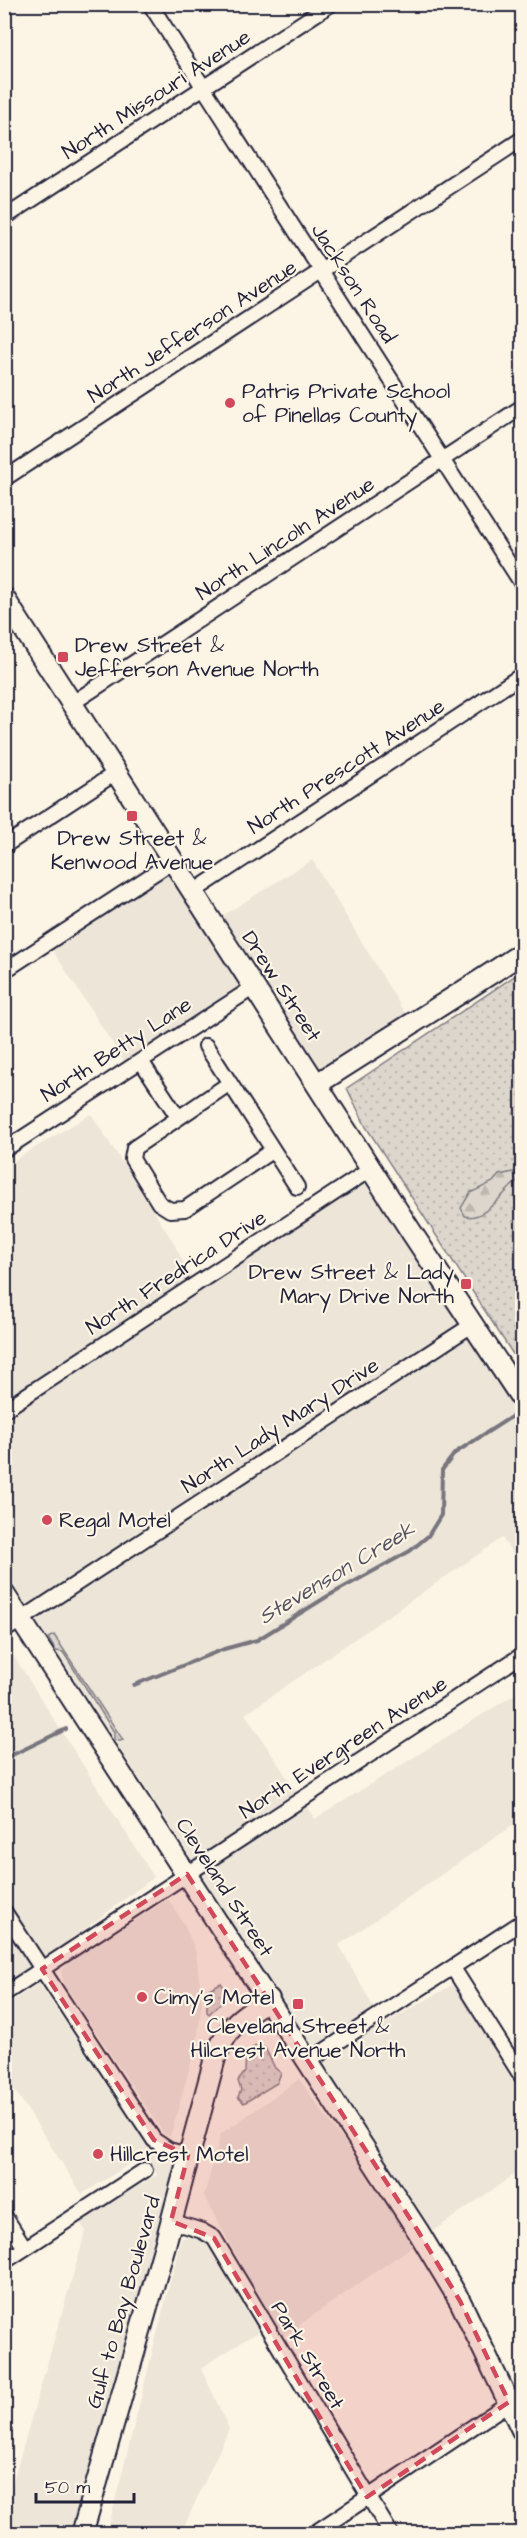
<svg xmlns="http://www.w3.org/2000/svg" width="527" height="2538" viewBox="0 0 527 2538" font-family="'Architects Daughter',sans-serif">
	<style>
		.built { fill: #ece5d8 }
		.grass { fill: url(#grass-dots); stroke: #7f7c84; stroke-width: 1.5 }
		.forest { fill: url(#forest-firs); stroke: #7f7c84; stroke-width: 1.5 }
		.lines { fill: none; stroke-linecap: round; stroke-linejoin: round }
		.stream { stroke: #78757e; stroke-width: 4 }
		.street-casing { stroke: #22223b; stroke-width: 18 }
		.secondary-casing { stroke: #22223b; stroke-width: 24 }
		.street { stroke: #fcf5e5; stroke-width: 14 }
		.secondary { stroke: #fcf5e5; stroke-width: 20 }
		.marked { fill: #d1495b; fill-opacity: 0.2; stroke: #d1495b; stroke-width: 4.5; stroke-dasharray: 12 8; stroke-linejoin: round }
		.poi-dot { fill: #d1495b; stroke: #fcf5e5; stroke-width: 2 }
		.labels { text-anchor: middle; stroke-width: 4.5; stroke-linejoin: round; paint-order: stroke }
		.street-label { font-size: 21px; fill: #22223b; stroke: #fcf5e5 }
		.poi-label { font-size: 21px; fill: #22223b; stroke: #fcf5e5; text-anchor: start }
		.water-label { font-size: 22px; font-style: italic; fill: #545362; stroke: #fcf5e5 }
	</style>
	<defs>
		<pattern id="grass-dots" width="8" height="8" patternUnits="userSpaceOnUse" patternTransform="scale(1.5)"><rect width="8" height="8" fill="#dcd6cc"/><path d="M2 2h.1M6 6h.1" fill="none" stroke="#bcb7b0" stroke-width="1.8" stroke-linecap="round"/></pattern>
		<pattern id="forest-firs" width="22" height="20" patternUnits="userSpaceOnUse" patternTransform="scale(1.5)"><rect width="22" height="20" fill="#dcd6cc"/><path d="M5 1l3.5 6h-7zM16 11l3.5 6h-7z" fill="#bcb7b0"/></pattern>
	</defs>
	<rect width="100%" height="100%" fill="#fcf5e5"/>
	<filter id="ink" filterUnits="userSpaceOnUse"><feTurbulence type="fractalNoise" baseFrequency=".0167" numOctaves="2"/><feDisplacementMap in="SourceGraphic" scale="12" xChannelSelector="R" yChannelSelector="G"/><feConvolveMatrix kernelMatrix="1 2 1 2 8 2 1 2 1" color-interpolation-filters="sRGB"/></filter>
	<g filter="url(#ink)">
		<!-- built -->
		<path class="built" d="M 312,860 L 409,1020 L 320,1074 L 219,918 Z
			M 171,871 L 244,986 L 125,1063 L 52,949 Z
			M 91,1114 L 172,1240 L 192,1279 L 5,1402 L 5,1166 Z
			M 368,1179 L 462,1323 L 28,1608 L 5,1572 L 5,1418 Z
			M 469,1334 L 522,1413 L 522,1567 L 502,1538 L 245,1714 L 298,1794 L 194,1862 L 35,1619 Z
			M 8,1647 L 154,1877 L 45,1959 L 5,1897 L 4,1650 Z
			M 522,1690 L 522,1819 L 339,1945 L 375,2010 L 311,2051 L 201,1874 L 305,1805 L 315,1819 Z
			M 168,1899 L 184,1924 L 196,1952 L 202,2002 L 197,2042 L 170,2137 L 164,2134 L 64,1984 L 61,1971 L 69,1962 Z
			M 5,1925 L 32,1967 L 5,1985 L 4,1985 Z
			M 39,1983 L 145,2143 L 157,2154 L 172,2159 L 176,2167 L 176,2176 L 74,2533 L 5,2533 L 5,2509 L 86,2231 L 79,2221 L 157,2175 L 144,2155 L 82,2194 L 5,2075 L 5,2006 Z
			M 454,1984 L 522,2091 L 522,2169 L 429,2234 L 319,2063 L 382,2022 L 384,2024 Z
			M 299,2079 L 417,2243 L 281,2338 L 204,2196 L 221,2134 Z
			M 187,2237 L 203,2240 L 212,2248 L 259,2331 L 201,2368 L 229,2429 L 181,2533 L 107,2533 L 181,2239 Z"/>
		<!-- grass -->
		<path class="grass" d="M 522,971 L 522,1368 L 366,1127 L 347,1088 Z
			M 54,1635 L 123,1740 L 120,1741 L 114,1740 L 114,1732 L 63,1652 L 56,1651 L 48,1638 Z
			M 221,1983 L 229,1995 L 209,2014 L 207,2012 L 207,1990 Z
			M 256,2046 L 265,2048 L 275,2068 L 281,2073 L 277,2083 L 244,2103 L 238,2097 L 241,2090 L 238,2081 L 245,2072 L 246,2052 Z"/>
		<!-- forest -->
		<path class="forest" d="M 514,1172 L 516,1182 C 503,1193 483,1222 465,1216 L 461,1208 L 470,1193 L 493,1182 L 499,1175 Z"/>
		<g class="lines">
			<!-- stream -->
			<path class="stream" d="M 134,1685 L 224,1649 L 257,1640 L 328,1596 L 410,1551 L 428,1536 L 441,1515 L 442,1470 L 455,1453 L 522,1410
				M 4,1759 L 66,1729"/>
			<defs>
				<path id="street" d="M 150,4 L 522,584
					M 4,218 L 331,4
					M 4,479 L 522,139
					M 71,704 L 522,407
					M 4,846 L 117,772
					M 193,892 L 522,675
					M 4,971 L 173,861
					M 206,1046 L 297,1187
					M 141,1061 L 178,1117
					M 230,1083 L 134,1148 L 132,1159 L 159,1203 L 170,1210 L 185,1209 L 273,1150
					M 4,1150 L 254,987
					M 4,1410 L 371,1169
					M 4,1631 L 472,1325
					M 4,1911 L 154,2140 L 169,2150 L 188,2155
					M 453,1968 L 522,2077
					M 4,1994 L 522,1655
					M 309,2061 L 522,1922
					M 4,2215 L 25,2248
					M 171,2221 L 202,2231 L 214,2238 L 391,2534
					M 4,2262 L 145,2170
					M 313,2534 L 522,2394"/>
				<path id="secondary" d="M 4,598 L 412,1233 L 522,1399
					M 317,1084 C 385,1040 454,998 522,953
					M 4,1594 L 418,2231 L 460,2301 L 522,2430
					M 82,2534 L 165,2245 L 215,2058 C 229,2024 239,2018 269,1999"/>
			</defs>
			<!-- street casing -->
			<use href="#street" class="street-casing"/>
			<!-- secondary casing -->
			<use href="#secondary" class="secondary-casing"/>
			<!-- street -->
			<use href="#street" class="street"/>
			<!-- secondary -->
			<use href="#secondary" class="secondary"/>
		</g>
	</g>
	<!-- marked area -->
	<path class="marked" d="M 187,1874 L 418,2231 L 460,2301 L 509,2402 L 367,2497 L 214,2238 L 171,2221 L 188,2155 L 154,2140 L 42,1969 Z"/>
	<!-- markers -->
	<g class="poi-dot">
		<circle cx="230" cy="403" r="6"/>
		<rect x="57" y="651" width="12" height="12" rx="3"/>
		<rect x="126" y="810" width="12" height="12" rx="3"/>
		<rect x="460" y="1278" width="12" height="12" rx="3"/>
		<circle cx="47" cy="1520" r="6"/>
		<circle cx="142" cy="1997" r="6"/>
		<rect x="292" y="1998" width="12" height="12" rx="3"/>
		<circle cx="98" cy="2154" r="6"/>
	</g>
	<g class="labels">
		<!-- street labels -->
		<g class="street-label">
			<text transform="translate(156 94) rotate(-33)" y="7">North Missouri Avenue</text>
			<text transform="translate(354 283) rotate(57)" y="7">Jackson Road</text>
			<text transform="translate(192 331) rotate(-33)" y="7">North Jefferson Avenue</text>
			<text transform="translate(285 538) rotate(-33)" y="7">North Lincoln Avenue</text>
			<text transform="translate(346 766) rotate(-33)" y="7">North Prescott Avenue</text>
			<text transform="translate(282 986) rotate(57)" y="7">Drew Street</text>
			<text transform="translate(116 1049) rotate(-33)" y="7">North Betty Lane</text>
			<text transform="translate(176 1272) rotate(-33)" y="7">North Fredrica Drive</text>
			<text transform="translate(280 1425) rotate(-33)" y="7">North Lady Mary Drive</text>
			<text transform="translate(343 1747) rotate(-33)" y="7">North Evergreen Avenue</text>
			<text transform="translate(225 1887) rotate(57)" y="7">Cleveland Street</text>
			<text transform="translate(123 2302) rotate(-74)" y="7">Gulf to Bay Boulevard</text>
			<text transform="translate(308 2355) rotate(59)" y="7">Park Street</text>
		</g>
		<!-- poi labels -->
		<g class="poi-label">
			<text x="242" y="398">Patris Private School<tspan x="242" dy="24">of Pinellas County</tspan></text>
			<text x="75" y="652">Drew Street &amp;<tspan x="75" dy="24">Jefferson Avenue North</tspan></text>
			<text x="132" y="845" text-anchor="middle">Drew Street &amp;<tspan x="132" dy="24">Kenwood Avenue</tspan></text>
			<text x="454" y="1279" text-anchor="end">Drew Street &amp; Lady<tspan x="454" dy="24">Mary Drive North</tspan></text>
			<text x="59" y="1527">Regal Motel</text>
			<text x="154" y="2004">Cimy's Motel</text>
			<text x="298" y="2033" text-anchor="middle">Cleveland Street &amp;<tspan x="298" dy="24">Hilcrest Avenue North</tspan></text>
			<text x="110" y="2161">Hillcrest Motel</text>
		</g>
		<!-- water labels -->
		<g class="water-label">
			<text transform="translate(336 1572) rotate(-31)" y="8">Stevenson Creek</text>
		</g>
	</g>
	<!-- margin -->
	<rect width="527" height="2538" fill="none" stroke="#fcf5e5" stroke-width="24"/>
	<rect x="12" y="12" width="503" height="2514" fill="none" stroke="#22223b" stroke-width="2" filter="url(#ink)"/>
	<!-- scale -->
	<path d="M36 2493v9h98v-9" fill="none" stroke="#22223b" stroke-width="3"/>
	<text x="45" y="2493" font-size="18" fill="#22223b" stroke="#fcf5e5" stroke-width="4.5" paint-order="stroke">50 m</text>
</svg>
